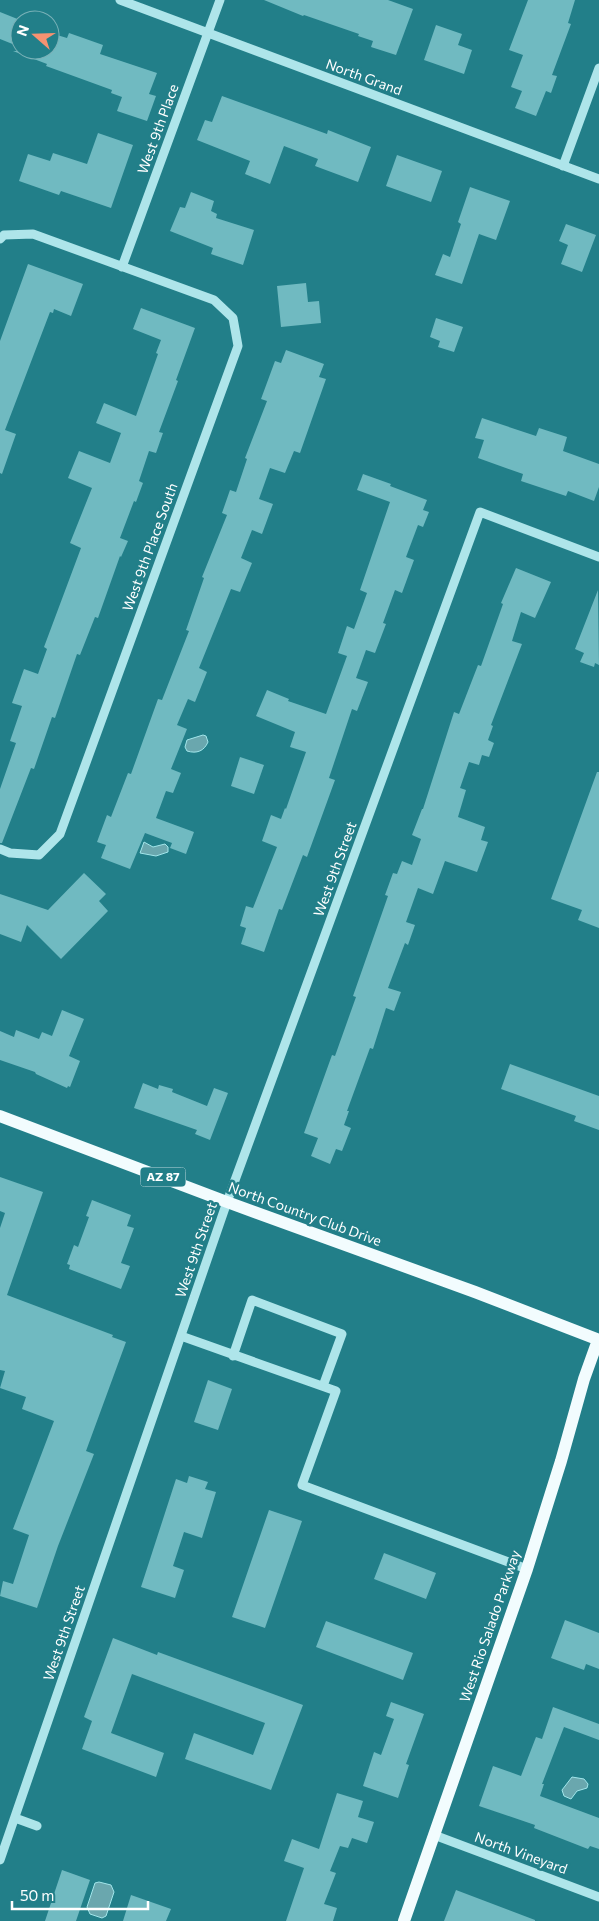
<svg xmlns="http://www.w3.org/2000/svg" width="599" height="1921" viewBox="0 0 599 1921" font-family="Commissioner,sans-serif">
	<style>
		.water { fill: #6aa7ae; stroke: #a2e6eb }
		.building { fill: #70bac1 }
		.lines { fill: none; stroke-linecap: round; stroke-linejoin: round }
		.minor { stroke: #aee5ea; stroke-width: 9 }
		.major { stroke: #f2fcfe; stroke-width: 12 }
		.labels { text-anchor: middle; stroke-width: 5; stroke-linejoin: round; paint-order: stroke }
		.shield { fill: #227f89; stroke: #bdd9dc; stroke-width: 1 }
		.shield-label { font-size: 12px; font-weight: bold; fill: #fff }
		.street-label { font-size: 14px; fill: #fff; stroke: #227f89 }
	</style>
	<rect width="100%" height="100%" fill="#227f89"/>
	<!-- water -->
	<path class="water" d="M 203,735 L 206,736 L 208,742 C 204,751 197,754 187,751 L 185,747 L 187,740 Z
		M 144,842 L 153,847 L 165,844 L 168,847 L 168,852 L 156,856 L 140,853 Z
		M 572,1777 L 584,1779 L 588,1784 L 587,1788 L 577,1791 L 571,1799 L 564,1796 L 562,1790 Z
		M 99,1882 L 111,1885 L 114,1892 L 106,1916 L 102,1918 L 90,1914 L 87,1907 L 95,1883 Z"/>
	<!-- building -->
	<path class="building" d="M 264,0 L 388,0 L 413,9 L 396,55 L 371,47 L 373,41 L 358,36 L 359,34 L 304,15 L 303,16 Z
		M 528,0 L 575,0 L 568,23 L 571,24 L 552,75 L 557,76 L 551,93 L 546,91 L 536,116 L 515,108 L 522,91 L 511,87 L 523,55 L 509,50 Z
		M 0,12 L 20,20 L 20,47 L 0,39 Z
		M 436,25 L 462,34 L 458,45 L 472,50 L 464,74 L 424,60 Z
		M 69,33 L 103,45 L 100,54 L 157,73 L 149,94 L 156,96 L 147,121 L 117,111 L 122,97 L 111,93 L 112,90 L 46,66 L 47,64 L 13,51 L 52,50 L 57,35 L 67,38 Z
		M 222,96 L 327,134 L 328,130 L 371,147 L 358,182 L 315,166 L 318,159 L 284,146 L 270,184 L 245,174 L 250,161 L 197,140 L 205,120 L 212,122 Z
		M 98,133 L 133,145 L 111,208 L 61,191 L 59,195 L 19,181 L 28,154 L 50,161 L 53,153 L 87,164 Z
		M 397,155 L 442,171 L 431,202 L 386,186 Z
		M 470,187 L 510,201 L 496,240 L 479,234 L 462,284 L 435,275 L 443,254 L 450,257 L 461,224 L 458,222 Z
		M 191,192 L 214,201 L 211,211 L 217,214 L 216,218 L 254,230 L 243,265 L 211,254 L 213,248 L 170,231 L 180,207 L 185,208 Z
		M 566,224 L 596,235 L 582,272 L 561,264 L 568,245 L 559,241 Z
		M 28,264 L 83,284 L 71,316 L 54,309 L 53,313 L 50,312 L 5,430 L 16,434 L 2,474 L 0,473 L 0,341 Z
		M 306,283 L 308,302 L 319,301 L 321,323 L 281,327 L 277,286 Z
		M 141,308 L 195,328 L 176,380 L 178,381 L 159,432 L 163,433 L 156,453 L 149,451 L 139,481 L 143,483 L 136,502 L 134,501 L 120,538 L 128,541 L 121,557 L 120,556 L 98,618 L 95,617 L 80,655 L 77,654 L 55,718 L 52,717 L 34,769 L 31,768 L 2,843 L 0,843 L 0,789 L 16,743 L 10,741 L 22,706 L 12,703 L 24,669 L 38,674 L 47,649 L 44,647 L 81,548 L 70,543 L 92,488 L 68,478 L 79,451 L 110,463 L 121,433 L 96,423 L 104,403 L 136,416 L 158,354 L 156,353 L 161,340 L 133,329 Z
		M 436,318 L 463,327 L 454,352 L 438,347 L 440,341 L 430,337 Z
		M 286,350 L 324,364 L 319,377 L 326,379 L 300,453 L 294,451 L 285,473 L 270,468 L 259,499 L 273,504 L 262,534 L 252,530 L 241,558 L 252,563 L 240,592 L 231,589 L 199,668 L 207,672 L 195,702 L 188,699 L 177,725 L 187,729 L 171,769 L 181,773 L 173,793 L 166,791 L 156,818 L 194,832 L 186,854 L 170,848 L 172,843 L 145,833 L 130,869 L 101,858 L 106,845 L 97,842 L 107,815 L 111,817 L 128,773 L 131,774 L 158,699 L 162,700 L 189,631 L 186,630 L 204,578 L 202,577 L 227,515 L 222,513 L 230,490 L 236,492 L 247,459 L 245,458 L 267,401 L 261,399 L 275,361 L 281,363 Z
		M 482,418 L 536,436 L 539,428 L 567,437 L 563,451 L 599,464 L 599,487 L 594,501 L 568,491 L 566,496 L 521,481 L 523,474 L 478,458 L 484,440 L 475,438 Z
		M 363,474 L 391,484 L 390,486 L 427,500 L 423,510 L 429,512 L 423,527 L 418,525 L 406,557 L 414,560 L 402,593 L 395,590 L 383,623 L 386,624 L 375,653 L 366,650 L 356,678 L 368,682 L 357,711 L 352,709 L 329,778 L 335,780 L 307,857 L 303,855 L 282,910 L 279,909 L 264,952 L 241,944 L 246,928 L 240,926 L 246,906 L 253,908 L 277,847 L 262,841 L 271,815 L 281,819 L 285,808 L 286,809 L 306,752 L 290,747 L 295,732 L 256,716 L 267,690 L 289,699 L 288,701 L 326,714 L 347,656 L 338,653 L 347,626 L 354,629 L 367,593 L 360,590 L 390,502 L 357,490 Z
		M 516,568 L 551,582 L 535,618 L 521,612 L 512,641 L 522,644 L 491,725 L 493,726 L 488,740 L 494,743 L 489,757 L 482,755 L 479,765 L 469,762 L 460,788 L 466,790 L 458,817 L 485,827 L 481,840 L 488,842 L 477,872 L 445,861 L 433,894 L 418,888 L 406,922 L 415,925 L 408,945 L 405,943 L 388,988 L 401,992 L 394,1011 L 386,1008 L 373,1049 L 370,1048 L 347,1111 L 349,1111 L 344,1125 L 351,1128 L 342,1151 L 336,1149 L 330,1164 L 311,1156 L 318,1138 L 304,1133 L 332,1055 L 335,1056 L 356,997 L 353,996 L 388,896 L 385,895 L 393,873 L 397,874 L 402,861 L 412,865 L 421,839 L 412,835 L 422,809 L 423,809 L 454,712 L 459,714 L 478,665 L 481,666 L 503,604 L 501,603 Z
		M 598,590 L 599,665 L 595,663 L 594,667 L 580,662 L 584,653 L 575,649 Z
		M 240,757 L 264,765 L 254,794 L 231,786 Z
		M 597,772 L 599,772 L 599,928 L 578,920 L 582,910 L 551,899 Z
		M 84,873 L 106,894 L 99,901 L 108,911 L 61,959 L 27,925 L 21,942 L 0,934 L 0,894 L 48,910 Z
		M 62,1010 L 84,1019 L 69,1056 L 80,1061 L 70,1087 L 68,1086 L 67,1088 L 36,1074 L 35,1072 L 0,1060 L 0,1031 L 14,1037 L 16,1030 L 39,1039 L 42,1032 L 52,1036 Z
		M 510,1064 L 599,1096 L 599,1130 L 574,1121 L 576,1116 L 501,1089 Z
		M 143,1083 L 158,1089 L 159,1085 L 173,1089 L 172,1092 L 207,1106 L 214,1088 L 228,1093 L 210,1140 L 195,1134 L 197,1130 L 134,1108 Z
		M 0,1177 L 43,1192 L 7,1295 L 113,1335 L 112,1337 L 126,1342 L 86,1451 L 94,1454 L 58,1546 L 37,1608 L 0,1596 L 3,1581 L 13,1584 L 29,1535 L 13,1529 L 54,1421 L 22,1409 L 26,1397 L 0,1388 L 5,1371 L 0,1370 L 0,1228 L 5,1213 L 0,1211 Z
		M 92,1200 L 131,1215 L 127,1226 L 134,1228 L 121,1263 L 130,1266 L 121,1289 L 69,1269 L 70,1265 L 67,1264 L 74,1245 L 78,1247 L 89,1217 L 86,1216 Z
		M 208,1380 L 232,1389 L 218,1430 L 194,1422 Z
		M 189,1476 L 208,1482 L 205,1489 L 216,1492 L 202,1538 L 184,1532 L 173,1566 L 184,1570 L 175,1598 L 141,1587 L 176,1479 L 187,1483 Z
		M 269,1510 L 302,1521 L 265,1628 L 232,1617 Z
		M 384,1553 L 436,1573 L 426,1599 L 374,1579 Z
		M 565,1620 L 599,1633 L 599,1669 L 586,1664 L 584,1670 L 551,1658 Z
		M 326,1621 L 413,1653 L 403,1680 L 316,1647 Z
		M 113,1638 L 157,1655 L 158,1652 L 303,1705 L 271,1790 L 185,1759 L 194,1733 L 253,1755 L 265,1723 L 132,1674 L 111,1733 L 164,1753 L 156,1777 L 82,1749 L 92,1721 L 84,1717 Z
		M 391,1702 L 424,1714 L 406,1764 L 409,1765 L 398,1798 L 363,1786 L 374,1752 L 381,1755 L 394,1719 L 386,1716 Z
		M 553,1707 L 599,1724 L 599,1740 L 564,1727 L 542,1784 L 544,1784 L 540,1796 L 599,1818 L 599,1849 L 590,1846 L 588,1849 L 534,1828 L 535,1825 L 479,1806 L 493,1766 L 521,1776 L 536,1737 L 542,1739 Z
		M 337,1793 L 363,1801 L 358,1817 L 374,1822 L 367,1843 L 352,1838 L 348,1848 L 340,1846 L 330,1871 L 336,1873 L 324,1904 L 337,1908 L 333,1921 L 286,1921 L 304,1868 L 284,1861 L 292,1839 L 319,1849 Z
		M 62,1870 L 90,1880 L 76,1921 L 45,1921 Z
		M 456,1890 L 535,1920 L 535,1921 L 444,1921 Z
		M 131,1895 L 171,1909 L 166,1921 L 123,1921 Z"/>
	<g class="lines">
		<!-- minor -->
		<path class="minor" d="M 120,0 L 599,179
			M 563,166 L 599,68
			M 0,239 L 4,235 L 33,234 L 214,300 L 233,318 L 238,346 L 60,834 L 39,855 L 10,853 L 0,849
			M 122,267 L 220,0
			M 181,1336 L 336,1391 L 302,1485 L 527,1569
			M 233,1356 L 252,1300 L 342,1334 L 323,1386
			M 15,1818 L 37,1826
			M 434,1835 L 599,1897
			M 0,1860 L 227,1202 L 480,512 L 599,557"/>
		<!-- major -->
		<path class="major" d="M 0,1116 L 227,1202 L 475,1292 L 599,1340
			M 404,1921 L 527,1569 L 561,1461 L 584,1379 L 598,1340"/>
	</g>
	<g class="labels">
		<!-- shield labels -->
		<rect class="shield" x="140.5" y="1167.5" width="45" height="19" rx="4"/>
		<g class="shield-label">
			<text x="163" y="1181">AZ 87</text>
		</g>
		<!-- street labels -->
		<g class="street-label">
			<text transform="translate(364 77) rotate(20)" y="5">North Grand</text>
			<text transform="translate(158 129) rotate(-70)" y="5">West 9th Place</text>
			<text transform="translate(150 547) rotate(-70)" y="5">West 9th Place South</text>
			<text transform="translate(335 869) rotate(-70)" y="5">West 9th Street</text>
			<text transform="translate(305 1214) rotate(20)" y="5">North Country Club Drive</text>
			<text transform="translate(196 1250) rotate(-71)" y="5">West 9th Street</text>
			<text transform="translate(490 1626) rotate(-71)" y="5">West Rio Salado Parkway</text>
			<text transform="translate(64 1633) rotate(-71)" y="5">West 9th Street</text>
			<text transform="translate(521 1853) rotate(20)" y="5">North Vineyard</text>
		</g>
	</g>
	<!-- north arrow -->
	<g transform="translate(35 35) rotate(290)"><circle r="24" fill="#227f89" stroke="#7ab2b8"/>
	<path d="M0-4L9 19L0 12L-9 19Z" fill="#f69271"/>
	<text y="-8" font-size="14" font-weight="bold" text-anchor="middle" fill="#ffffff">N</text>
	</g>
	<!-- scale -->
	<path d="M12 1901v8h136v-8" fill="none" stroke="#ffffff" stroke-width="2.5"/>
	<text x="20" y="1901" font-size="15" fill="#ffffff" stroke="#227f89" stroke-width="4" paint-order="stroke">50 m</text>
</svg>
